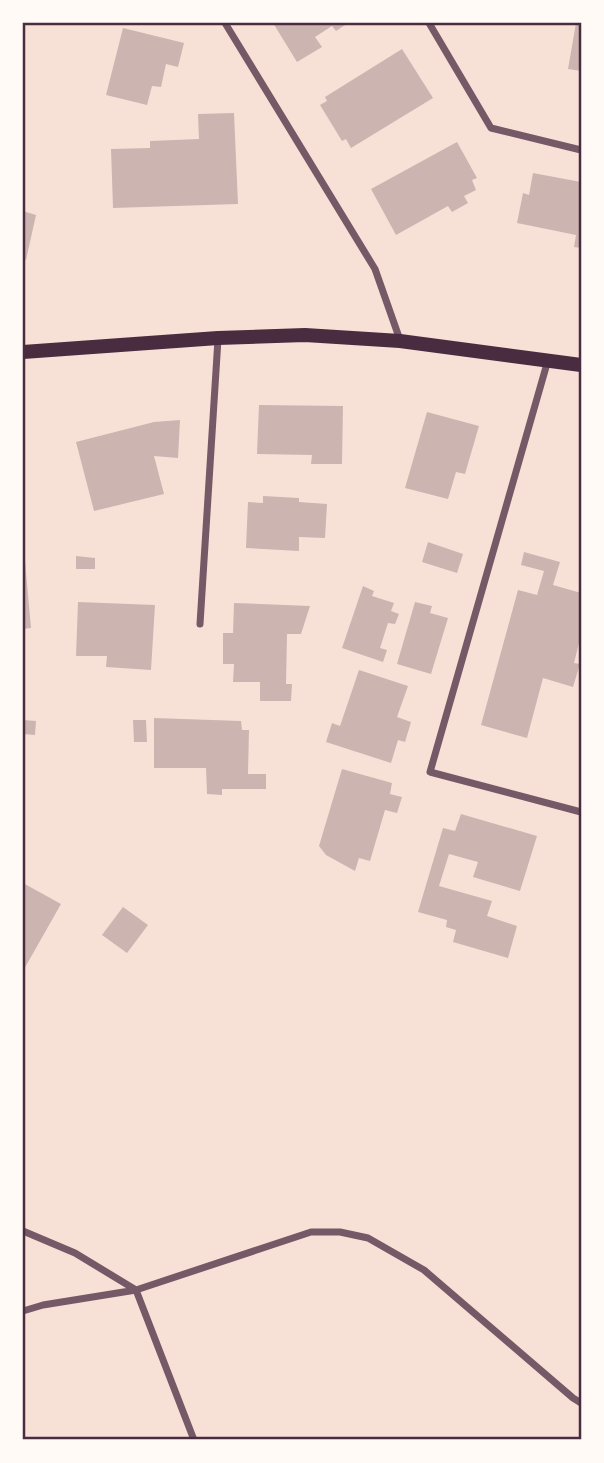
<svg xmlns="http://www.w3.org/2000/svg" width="604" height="1463" viewBox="0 0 604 1463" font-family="Overpass,sans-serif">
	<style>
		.building { fill: #ccb4b1 }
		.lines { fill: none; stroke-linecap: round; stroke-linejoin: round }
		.minor { stroke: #755966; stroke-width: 7 }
		.secondary { stroke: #4a2c40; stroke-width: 14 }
		.neatline { fill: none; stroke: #4a2c40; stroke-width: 2.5 }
	</style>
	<rect width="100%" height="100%" fill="#f7e1d7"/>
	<!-- building -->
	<path class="building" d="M 273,23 L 348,23 L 336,31 L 332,26 L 315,37 L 322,47 L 297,62 Z
		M 576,23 L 581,23 L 581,71 L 568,69 Z
		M 123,28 L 184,43 L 178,67 L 166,64 L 161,87 L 152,86 L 147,105 L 106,95 Z
		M 402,49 L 433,98 L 351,148 L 346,139 L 342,141 L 320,105 L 327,101 L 325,97 Z
		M 234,113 L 238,204 L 113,208 L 111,149 L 150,148 L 150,141 L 199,139 L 198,114 Z
		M 457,142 L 477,178 L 472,180 L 476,190 L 464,196 L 468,203 L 452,212 L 448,206 L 396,235 L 371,189 Z
		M 533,173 L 581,182 L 581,248 L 574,247 L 576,235 L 517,223 L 523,193 L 529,195 Z
		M 23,211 L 36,215 L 26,260 L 23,259 Z
		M 259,405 L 343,406 L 342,464 L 311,464 L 312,455 L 257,454 Z
		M 427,412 L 479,426 L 465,474 L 456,472 L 448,499 L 405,488 Z
		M 180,420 L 178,458 L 154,456 L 164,494 L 94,511 L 76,442 L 154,422 Z
		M 263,496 L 299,498 L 299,502 L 327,504 L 325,538 L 299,537 L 299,551 L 246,548 L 248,502 L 263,503 Z
		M 428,542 L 463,554 L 457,573 L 422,562 Z
		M 524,552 L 560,562 L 553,585 L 581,593 L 581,635 L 574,663 L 580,664 L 573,687 L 543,678 L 527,738 L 481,725 L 518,590 L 537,595 L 544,571 L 521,565 Z
		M 76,556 L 95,558 L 95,569 L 76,569 Z
		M 23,561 L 25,561 L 31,628 L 23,629 Z
		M 363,586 L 374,591 L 372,596 L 394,603 L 391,611 L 399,614 L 395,624 L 388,623 L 380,648 L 387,650 L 383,662 L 342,648 Z
		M 78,602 L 155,605 L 151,670 L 106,667 L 107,656 L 76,656 Z
		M 415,602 L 432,606 L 430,613 L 448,618 L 431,674 L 397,664 Z
		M 234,603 L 310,606 L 301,634 L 287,634 L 286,684 L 292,684 L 291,701 L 260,701 L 260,682 L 233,682 L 234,664 L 223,664 L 223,633 L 233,633 Z
		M 359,670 L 408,686 L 397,717 L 411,722 L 405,742 L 398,740 L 391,763 L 326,742 L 332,723 L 340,726 Z
		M 154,718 L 241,721 L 242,730 L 249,730 L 248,774 L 266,774 L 266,789 L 222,789 L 222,795 L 207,794 L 206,768 L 154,768 Z
		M 23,720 L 36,721 L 35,735 L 23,734 Z
		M 133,720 L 146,720 L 147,742 L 134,742 Z
		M 342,769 L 392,783 L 390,794 L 402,797 L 397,813 L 385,810 L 370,861 L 359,858 L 355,871 L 326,855 L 319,846 Z
		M 461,814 L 537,836 L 520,891 L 473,877 L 478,862 L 449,854 L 439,886 L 492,901 L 487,916 L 517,926 L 508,958 L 453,942 L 456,930 L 446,927 L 447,920 L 418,912 L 443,828 L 455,831 Z
		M 23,883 L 61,904 L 23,971 Z
		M 123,907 L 148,925 L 127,953 L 102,935 Z"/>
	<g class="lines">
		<!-- minor -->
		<path class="minor" d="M 225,23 L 375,269 L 400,340
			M 429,23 L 491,128 L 581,150
			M 548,360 L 430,772 L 581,812
			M 200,624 L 218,339
			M 23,1231 L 75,1253 L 136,1290 L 194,1440
			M 23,1311 L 43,1305 L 136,1290 L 311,1232 L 340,1232 L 368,1238 L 424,1270 L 573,1398 L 581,1403"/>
		<!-- secondary -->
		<path class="secondary" d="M 23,352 L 218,338 L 305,335 L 400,341 L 581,365"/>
	</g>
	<!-- border -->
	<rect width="604" height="1463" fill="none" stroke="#fffaf5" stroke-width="49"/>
	<rect x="24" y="24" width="556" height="1414" class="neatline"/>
</svg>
